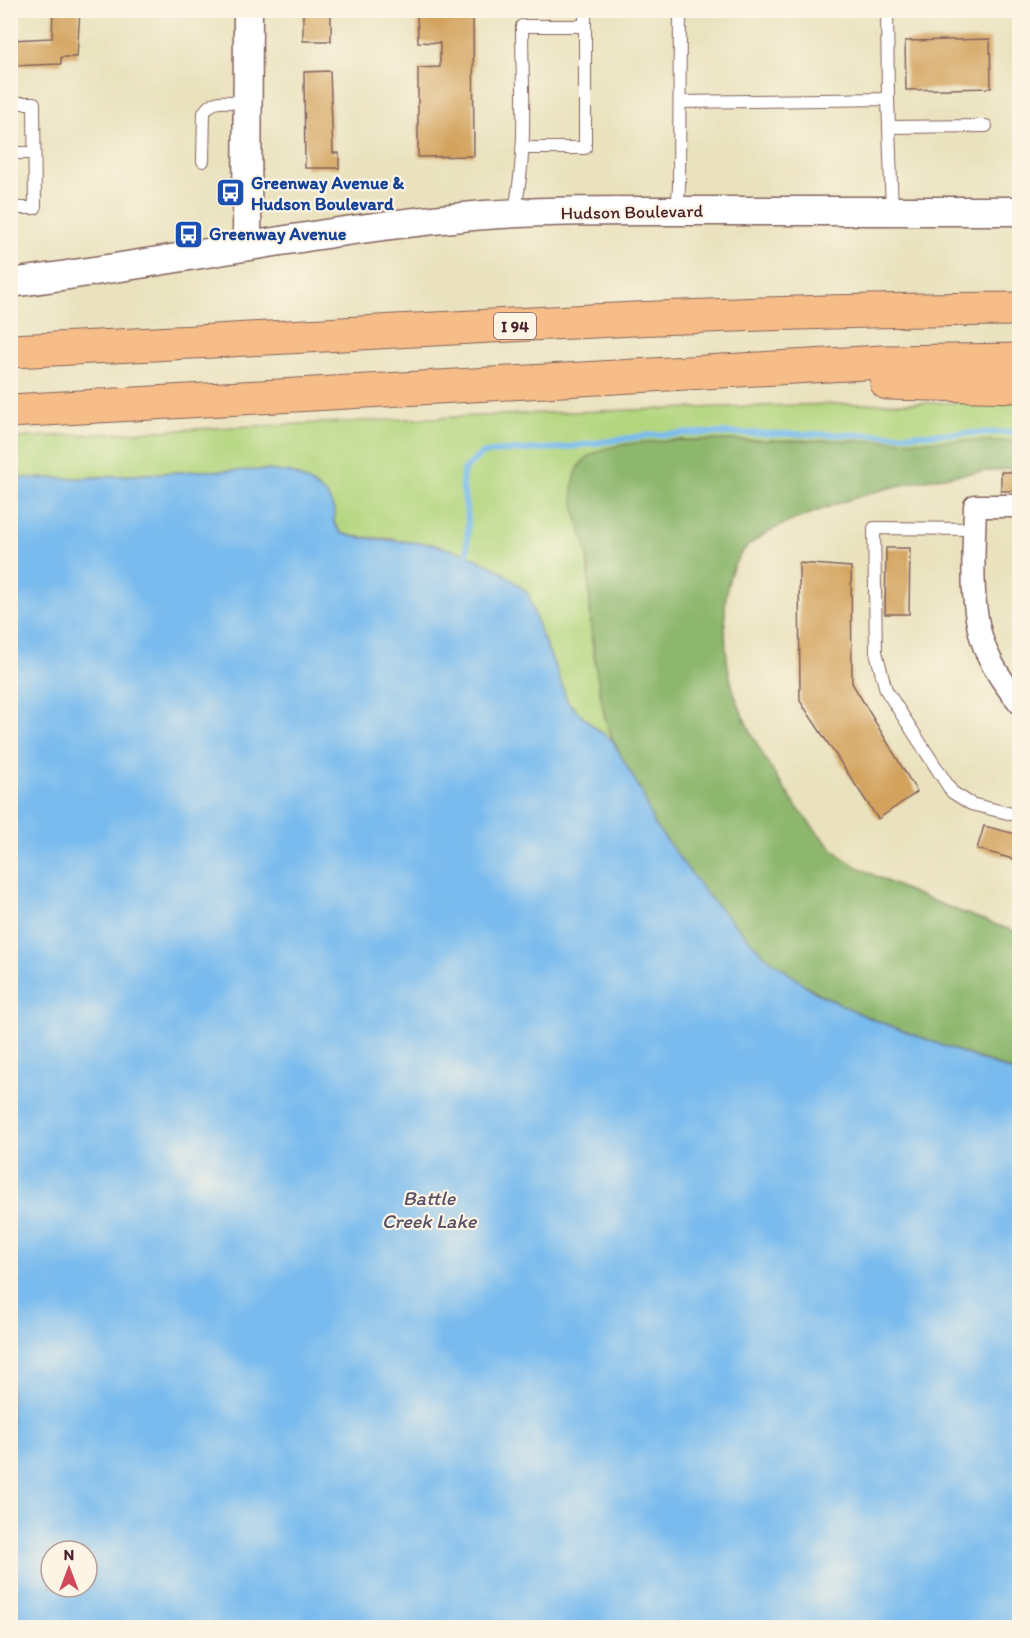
<svg xmlns="http://www.w3.org/2000/svg" width="1030" height="1638" viewBox="0 0 1030 1638" font-family="Itim,sans-serif">
	<style>
		.green { fill: #b3d67f; stroke: #7e7a55; stroke-width: 1.5 }
		.forest { fill: #8eb76e; stroke: #6c6b4c; stroke-width: 1.5 }
		.water { fill: #79bbee; stroke: #626d8c; stroke-width: 1.5; fill-rule: evenodd }
		.lines { fill: none; stroke-linecap: round; stroke-linejoin: round }
		.stream { stroke: #79bbee; stroke-width: 6 }
		.building { fill: #d3a35d }
		.service-casing { stroke: #82635e; stroke-width: 14 }
		.minor-casing { stroke: #82635e; stroke-width: 25 }
		.tertiary-casing { stroke: #82635e; stroke-width: 31 }
		.motorway-casing { stroke: #82635e; stroke-width: 35 }
		.service { stroke: #fff; stroke-width: 12 }
		.minor { stroke: #fff; stroke-width: 22 }
		.tertiary { stroke: #fff; stroke-width: 28 }
		.motorway { stroke: #f7bd88; stroke-width: 33 }
		.labels { text-anchor: middle; stroke-width: 4.5; stroke-linejoin: round; paint-order: stroke }
		.shield { fill: #fcf5e5; stroke: #7f5f63; stroke-width: 1.5 }
		.shield-label { font-size: 16px; font-weight: bold; fill: #4a1f2b }
		.transit-label { font-size: 18px; font-weight: bold; fill: #164399; stroke: #fcf5e5; text-anchor: start }
		.street-label { font-size: 18px; fill: #4a1f2b; stroke: #fcf5e5 }
		.water-label { font-size: 20px; font-style: italic; fill: #584e66; stroke: #fcf5e5 }
	</style>
	<rect width="100%" height="100%" fill="#fcf5e5"/>
	<filter id="ink" filterUnits="userSpaceOnUse"><feTurbulence type="fractalNoise" baseFrequency=".0167" numOctaves="2"/><feDisplacementMap in="SourceGraphic" scale="12" xChannelSelector="R" yChannelSelector="G"/><feConvolveMatrix kernelMatrix="1 2 1 2 8 2 1 2 1" color-interpolation-filters="sRGB"/></filter>
	<filter id="wash" filterUnits="userSpaceOnUse"><feTurbulence type="fractalNoise" baseFrequency=".008" numOctaves="4" result="noise"/><feDisplacementMap in="SourceGraphic" scale="24" xChannelSelector="R" yChannelSelector="G"/><feGaussianBlur stdDeviation="1.35" result="paint"/><feColorMatrix in="noise" values="0 0 0 0 0 0 0 0 0 0 0 0 0 0 0 0 0 1.4 0 .05"/><feComposite in="paint" operator="in"/></filter>
	<g filter="url(#wash)">
		<rect width="100%" height="100%" fill="#eae2be"/>
		<!-- green -->
		<path class="green" d="M 1020,402 L 1019,441 L 674,440 L 613,447 L 596,453 L 582,463 L 575,478 L 574,493 L 576,514 L 587,551 L 592,644 L 604,714 L 612,740 L 594,727 L 567,701 L 558,674 L 539,629 L 395,539 L 355,537 L 341,533 L 334,523 L 334,510 L 233,471 L 197,471 L 84,478 L 11,478 L 10,438 C 347,422 683,403 1020,402 Z"/>
		<!-- forest -->
		<path class="forest" d="M 674,440 L 1019,441 L 1019,468 C 943,474 884,485 812,513 C 789,522 767,530 748,546 C 731,561 726,587 725,608 C 725,633 725,657 731,681 C 741,729 802,825 841,856 C 855,867 872,874 888,882 C 931,902 975,917 1019,933 L 1019,1074 C 930,1037 839,1019 763,954 C 731,927 705,893 680,860 C 672,848 663,838 655,826 C 649,816 646,803 641,792 C 627,765 610,742 604,712 C 596,677 592,641 590,605 C 589,590 590,574 588,559 C 584,530 561,492 581,464 C 597,442 649,442 674,440 Z"/>
		<!-- water -->
		<path class="water" d="M 269,470 L 292,473 L 309,482 L 327,495 L 334,510 L 334,523 L 341,533 L 355,537 L 432,544 L 467,554 L 501,571 L 528,593 L 539,629 L 558,674 L 567,701 L 594,727 L 612,740 L 642,793 L 654,824 L 708,896 L 763,954 L 813,991 L 869,1018 L 1019,1074 L 1019,1627 L 11,1627 L 11,478 L 84,478 L 197,471 ZM 51,1551 L 87,1551 L 87,1587 L 51,1587 Z"/>
		<g class="lines">
			<!-- stream -->
			<path class="stream" d="M 467,554 L 468,520 L 462,482 L 464,470 L 481,454 L 500,451 L 562,448 L 650,435 L 701,433 L 890,435 L 1020,432"/>
		</g>
		<g id="blocks">
			<!-- building -->
			<path class="building" d="M 53,10 L 80,10 L 77,57 L 61,57 L 61,64 L 10,66 L 10,40 L 52,38 Z
				M 303,10 L 331,10 L 331,41 L 303,41 Z
				M 417,10 L 473,10 L 474,156 L 418,157 L 418,68 L 440,67 L 440,43 L 418,42 Z
				M 990,39 L 991,88 L 906,90 L 905,41 Z
				M 330,71 L 333,153 L 339,153 L 339,168 L 305,168 L 304,72 Z
				M 1001,472 L 1020,472 L 1020,491 L 1001,491 Z
				M 886,548 L 910,548 L 909,614 L 885,614 Z
				M 799,563 L 851,567 L 852,683 L 917,792 L 878,819 L 800,701 Z
				M 984,826 L 1020,835 L 1020,861 L 977,849 Z"/>
		</g>
	</g>
	<g filter="url(#ink)">
		<use href="#blocks" fill-opacity="0" stroke="#82635e" stroke-width="1.5"/>
		<g class="lines">
			<defs>
				<path id="service" d="M 585,10 L 585,26
					M 887,10 L 888,99 L 892,211
					M 680,102 L 888,99
					M 10,103 L 34,103 L 35,208 L 10,208
					M 889,127 L 986,126
					M 10,153 L 34,153
					M 203,161 L 204,113 C 212,96 233,103 248,104
					M 677,211 L 679,187 L 680,10
					M 514,213 C 528,152 522,87 522,26 L 585,26 L 585,148 L 522,148
					M 974,529 L 874,528 L 876,652 L 886,690 L 952,792 L 971,804 L 1020,816"/>
				<path id="minor" d="M 1020,506 L 975,506 C 974,551 968,611 987,653 C 995,671 1007,688 1020,703"/>
				<path id="tertiary" d="M 247,245 L 248,10
					M 10,283 C 169,263 325,228 485,215 C 557,210 631,211 704,211 C 809,211 914,211 1020,211"/>
				<path id="motorway" d="M 10,351 C 347,336 683,310 1020,309
					M 887,383 L 1020,386
					M 10,411 L 882,362 L 1020,360"/>
			</defs>
			<!-- service casing -->
			<use href="#service" class="service-casing"/>
			<!-- minor casing -->
			<use href="#minor" class="minor-casing"/>
			<!-- tertiary casing -->
			<use href="#tertiary" class="tertiary-casing"/>
			<!-- motorway casing -->
			<use href="#motorway" class="motorway-casing"/>
			<!-- service -->
			<use href="#service" class="service"/>
			<!-- minor -->
			<use href="#minor" class="minor"/>
			<!-- tertiary -->
			<use href="#tertiary" class="tertiary"/>
			<!-- motorway -->
			<use href="#motorway" class="motorway"/>
		</g>
	</g>
	<!-- icons -->
	<defs>
		<symbol id="bus-square" viewBox="-11 -11 22 22"><rect x="-9" y="-9" width="18" height="18" rx="4" fill="#1a4fb4" stroke="#fcf5e5"/><path d="M-5-6H5V4H4V6H2V4H-2V6H-4V4H-5ZM-3.5-4V0h7V-4ZM-3.5 1.2v1.5H-2V1.2ZM2 1.2v1.5H3.5V1.2Z" fill="#fff"/></symbol>
	</defs>
	<g fill-rule="evenodd">
		<use href="#bus-square" x="214" y="176" width="33" height="33"/>
		<use href="#bus-square" x="172" y="218" width="33" height="33"/>
	</g>
	<g class="labels">
		<!-- shield labels -->
		<rect class="shield" x="494" y="313" width="42" height="26" rx="4.5"/>
		<g class="shield-label">
			<text x="515" y="332">I 94</text>
		</g>
		<!-- transit labels -->
		<g class="transit-label">
			<text x="251" y="189">Greenway Avenue &amp;<tspan x="251" dy="21">Hudson Boulevard</tspan></text>
			<text x="209" y="240">Greenway Avenue</text>
		</g>
		<!-- street labels -->
		<g class="street-label">
			<text transform="translate(632 212) rotate(-1)" y="6">Hudson Boulevard</text>
		</g>
		<!-- water labels -->
		<g class="water-label">
			<text x="429" y="1205">Battle<tspan x="429" dy="23">Creek Lake</tspan></text>
		</g>
	</g>
	<!-- margin -->
	<rect width="1030" height="1638" fill="none" stroke="#fcf5e5" stroke-width="36"/>
	<!-- north arrow -->
	<g transform="translate(69 1569)"><circle r="28" fill="#fcf5e5" stroke="#b59f9b" stroke-width="1.5"/>
	<path d="M0-4.5L10 22L0 15L-10 22Z" fill="#d1495b"/>
	<text y="-9" font-size="16" font-weight="bold" text-anchor="middle" fill="#4a1f2b">N</text>
	</g>
</svg>
